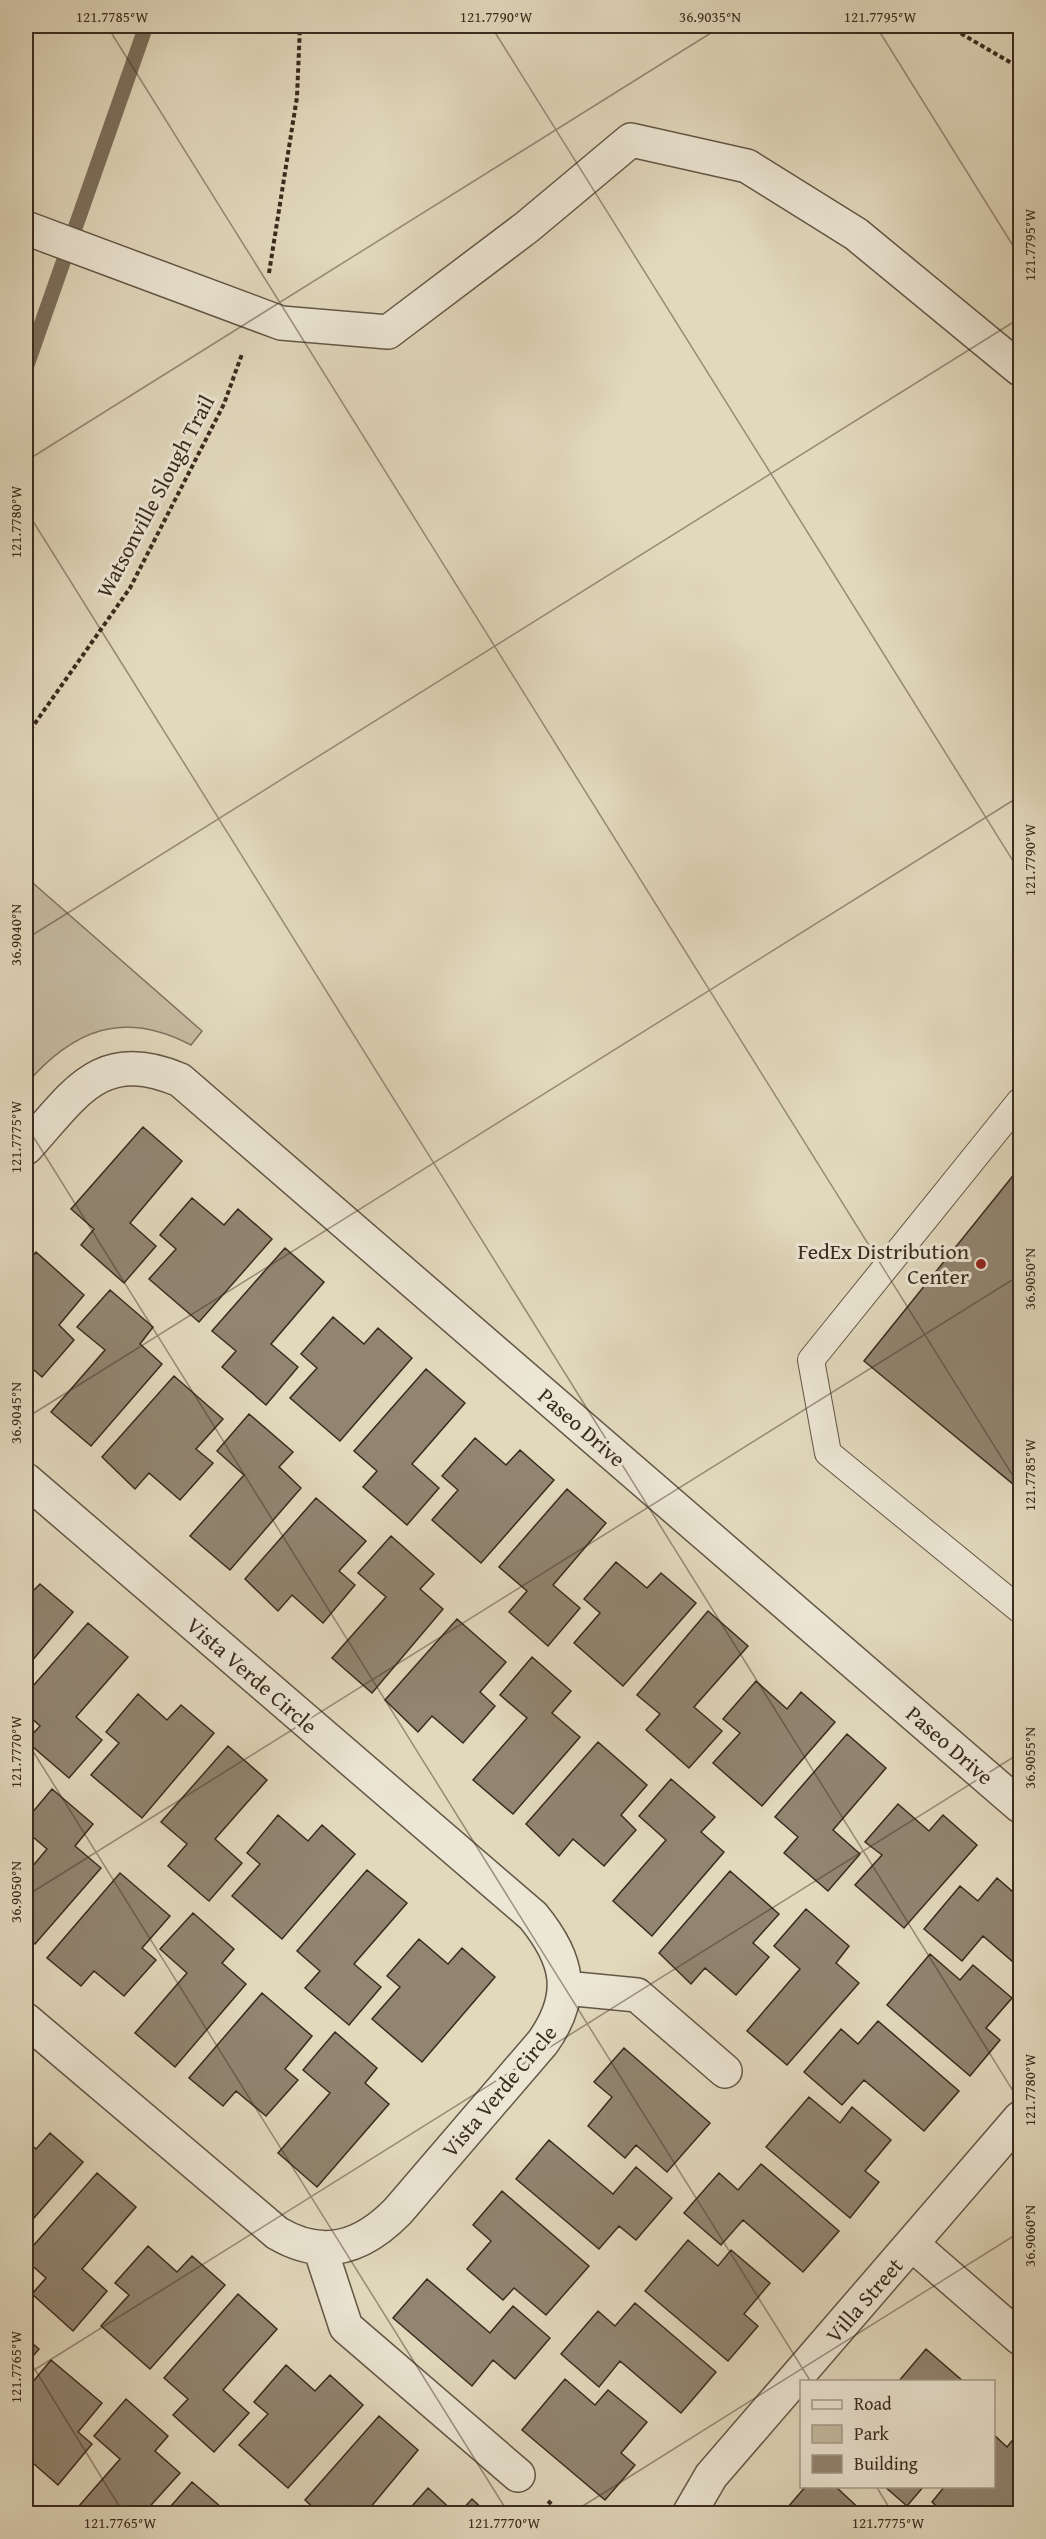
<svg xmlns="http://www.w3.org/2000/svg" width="1046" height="2539" viewBox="0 0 1046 2539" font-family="'Gentium Book Plus',serif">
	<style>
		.green { fill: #c5bba2; stroke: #7f7360; stroke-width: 1.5 }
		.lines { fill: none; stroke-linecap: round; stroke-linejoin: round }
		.stream { stroke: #7c705d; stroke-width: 15 }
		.building { fill: #918571; stroke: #392b1e; stroke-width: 1.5 }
		.service-casing { stroke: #635646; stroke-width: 28 }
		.minor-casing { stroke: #635646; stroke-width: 36 }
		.path { stroke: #392b1e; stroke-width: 4; stroke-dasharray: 4.5 3; stroke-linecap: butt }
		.service { stroke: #ece6d4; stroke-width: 26 }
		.minor { stroke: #ece6d4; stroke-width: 33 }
		.ticks { fill: none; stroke: #392b1e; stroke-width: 1.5; stroke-opacity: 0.45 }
		.poi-dot { fill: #8f2418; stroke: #ece6d4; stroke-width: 2 }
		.labels { text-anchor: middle; stroke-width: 6; stroke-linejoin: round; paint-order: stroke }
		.street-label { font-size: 22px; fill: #392b1e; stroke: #ece6d4 }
		.poi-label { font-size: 22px; fill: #392b1e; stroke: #ece6d4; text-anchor: end }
		.neatline { fill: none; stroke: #392b1e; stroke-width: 2 }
		.ticks-label { font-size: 15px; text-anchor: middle; fill: #392b1e }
	</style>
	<rect width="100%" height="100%" fill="#e2d9bd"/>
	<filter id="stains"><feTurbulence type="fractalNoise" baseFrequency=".00333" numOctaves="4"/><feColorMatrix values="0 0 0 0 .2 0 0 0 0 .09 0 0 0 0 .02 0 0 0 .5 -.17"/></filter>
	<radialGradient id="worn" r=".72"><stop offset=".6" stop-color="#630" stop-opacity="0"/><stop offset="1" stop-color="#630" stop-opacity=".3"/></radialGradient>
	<!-- green -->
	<path class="green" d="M 26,877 L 202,1031 L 191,1045 C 123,1009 73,1030 26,1084 Z"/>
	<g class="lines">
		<!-- stream -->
		<path class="stream" d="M 26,368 L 146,26"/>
	</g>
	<!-- building -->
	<path class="building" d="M 143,1127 L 182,1161 L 130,1223 L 156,1246 L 124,1283 L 81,1245 L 94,1229 L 71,1209 Z
		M 1020,1167 L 1020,1490 L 864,1361 Z
		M 192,1198 L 224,1225 L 238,1209 L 272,1239 L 199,1322 L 149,1279 L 176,1249 L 160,1235 Z
		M 285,1248 L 324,1282 L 271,1344 L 298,1367 L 266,1405 L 222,1367 L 236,1351 L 212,1331 Z
		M 36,1252 L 84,1295 L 59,1325 L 74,1340 L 42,1377 L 26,1363 L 26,1264 Z
		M 110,1290 L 153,1327 L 140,1344 L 162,1364 L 91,1446 L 51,1412 L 105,1350 L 77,1327 Z
		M 333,1317 L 364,1344 L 378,1328 L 412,1358 L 340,1441 L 290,1398 L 317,1368 L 301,1354 Z
		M 426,1369 L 465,1403 L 412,1464 L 439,1488 L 407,1525 L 363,1487 L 377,1471 L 354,1451 Z
		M 174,1376 L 223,1419 L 196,1449 L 213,1463 L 180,1500 L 149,1473 L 135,1489 L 102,1457 Z
		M 249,1414 L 293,1452 L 279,1467 L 301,1488 L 230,1570 L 190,1536 L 244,1475 L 217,1451 Z
		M 475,1438 L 506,1465 L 520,1450 L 554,1480 L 481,1563 L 432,1520 L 458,1490 L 442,1476 Z
		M 567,1489 L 606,1523 L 553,1585 L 580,1608 L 548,1646 L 509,1612 L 527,1591 L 499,1567 Z
		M 316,1498 L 366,1541 L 339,1571 L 355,1585 L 323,1623 L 292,1595 L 278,1611 L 245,1579 Z
		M 391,1536 L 434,1574 L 420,1589 L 443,1609 L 372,1693 L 332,1658 L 386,1597 L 358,1573 Z
		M 616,1562 L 647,1588 L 661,1573 L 696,1603 L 623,1686 L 574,1643 L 600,1613 L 584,1599 Z
		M 40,1584 L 73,1612 L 26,1668 L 26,1598 Z
		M 708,1611 L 748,1646 L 694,1707 L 722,1731 L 689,1768 L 646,1730 L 660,1714 L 637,1695 Z
		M 457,1619 L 506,1662 L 480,1692 L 495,1706 L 463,1743 L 432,1716 L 418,1732 L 385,1700 Z
		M 88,1623 L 128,1657 L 76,1717 L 102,1740 L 69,1778 L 26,1741 L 40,1726 L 26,1713 L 26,1694 Z
		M 532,1657 L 571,1691 L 552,1713 L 580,1737 L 513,1814 L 473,1780 L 527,1718 L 500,1695 Z
		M 756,1681 L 787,1709 L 801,1692 L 835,1722 L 762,1806 L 713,1763 L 740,1733 L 723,1719 Z
		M 138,1694 L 167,1720 L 181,1705 L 214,1733 L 142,1818 L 91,1775 L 119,1743 L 106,1732 Z
		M 847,1734 L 886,1768 L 833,1830 L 860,1854 L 828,1891 L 784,1853 L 798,1837 L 775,1817 Z
		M 598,1742 L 647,1785 L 621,1815 L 636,1830 L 604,1866 L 573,1839 L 559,1856 L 526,1824 Z
		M 228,1746 L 267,1780 L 215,1839 L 242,1863 L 209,1901 L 168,1866 L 187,1844 L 161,1822 Z
		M 671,1779 L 715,1817 L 701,1832 L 724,1852 L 652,1936 L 613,1901 L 666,1840 L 639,1816 Z
		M 52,1789 L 93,1824 L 75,1846 L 101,1868 L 35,1944 L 26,1936 L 26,1874 L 47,1849 L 26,1831 L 26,1820 Z
		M 898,1804 L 929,1831 L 943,1815 L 977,1845 L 904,1928 L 855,1885 L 882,1855 L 865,1842 Z
		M 278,1815 L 308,1841 L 322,1825 L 355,1854 L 282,1939 L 232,1896 L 260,1864 L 247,1853 Z
		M 367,1870 L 407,1903 L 354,1964 L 381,1987 L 349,2025 L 305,1988 L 320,1971 L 297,1951 Z
		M 730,1871 L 779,1914 L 753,1943 L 769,1957 L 736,1995 L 705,1968 L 691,1984 L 659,1953 Z
		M 120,1873 L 170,1916 L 142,1948 L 156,1960 L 124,1996 L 94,1971 L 81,1986 L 47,1958 Z
		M 997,1878 L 1020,1898 L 1020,1968 L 983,1936 L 962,1961 L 924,1929 L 960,1886 L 978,1901 Z
		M 806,1909 L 849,1946 L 836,1963 L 859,1983 L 787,2065 L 747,2031 L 800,1969 L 774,1946 Z
		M 193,1913 L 234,1949 L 222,1963 L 246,1984 L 175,2067 L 135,2033 L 187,1973 L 160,1949 Z
		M 419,1939 L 448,1964 L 462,1948 L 495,1977 L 422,2062 L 372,2019 L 400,1987 L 387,1976 Z
		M 930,1954 L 960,1980 L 973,1965 L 1012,1998 L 986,2028 L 1000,2040 L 970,2076 L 887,2005 Z
		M 262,1993 L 312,2036 L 285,2069 L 298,2080 L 266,2116 L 236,2091 L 223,2106 L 189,2078 Z
		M 878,2021 L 959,2091 L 924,2131 L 864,2080 L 842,2105 L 804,2072 L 841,2029 L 858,2044 Z
		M 335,2032 L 377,2068 L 365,2083 L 389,2104 L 317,2187 L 278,2153 L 330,2093 L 303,2070 Z
		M 624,2048 L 710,2123 L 667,2172 L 636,2145 L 625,2158 L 588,2126 L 612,2097 L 594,2082 Z
		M 809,2097 L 840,2123 L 852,2107 L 891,2140 L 865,2171 L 879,2182 L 850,2218 L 766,2147 Z
		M 50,2133 L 83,2162 L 26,2227 L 26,2140 L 36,2149 Z
		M 549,2140 L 613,2194 L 636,2167 L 672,2198 L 636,2240 L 619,2226 L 599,2249 L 516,2179 Z
		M 761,2164 L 839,2231 L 803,2272 L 743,2220 L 721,2245 L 684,2213 L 719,2173 L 738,2190 Z
		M 97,2173 L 136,2207 L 82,2269 L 107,2291 L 73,2331 L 32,2294 L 46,2278 L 26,2260 L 26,2254 Z
		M 502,2191 L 589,2266 L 546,2315 L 514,2288 L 503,2300 L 467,2269 L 491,2241 L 473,2225 Z
		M 688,2240 L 718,2266 L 731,2250 L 770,2283 L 744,2314 L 758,2326 L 728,2361 L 645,2291 Z
		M 148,2246 L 177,2272 L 192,2256 L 225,2285 L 150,2369 L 101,2326 L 129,2295 L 115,2283 Z
		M 427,2279 L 490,2333 L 513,2306 L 550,2338 L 515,2379 L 493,2360 L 472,2386 L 393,2318 Z
		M 238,2294 L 277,2329 L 223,2390 L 249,2413 L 214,2452 L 173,2415 L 188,2399 L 164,2378 Z
		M 635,2303 L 716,2372 L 681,2413 L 620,2361 L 599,2387 L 561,2354 L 598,2311 L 615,2326 Z
		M 26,2338 L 39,2349 L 26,2364 Z
		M 926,2349 L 964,2382 L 898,2382 Z
		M 51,2360 L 102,2403 L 78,2432 L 92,2444 L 58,2485 L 26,2457 L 26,2390 Z
		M 286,2365 L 315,2391 L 330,2375 L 363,2405 L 288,2488 L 239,2445 L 268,2414 L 254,2402 Z
		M 565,2379 L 595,2405 L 608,2390 L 647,2422 L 621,2453 L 635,2465 L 605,2500 L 522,2430 Z
		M 126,2399 L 168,2436 L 155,2451 L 180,2473 L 143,2514 L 72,2514 L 120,2459 L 94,2436 Z
		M 379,2416 L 418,2450 L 365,2514 L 320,2514 L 305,2500 Z
		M 1020,2431 L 1020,2499 L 1008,2514 L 945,2514 L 932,2502 L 945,2486 L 994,2486 L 994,2435 L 1007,2447 Z
		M 192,2482 L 229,2514 L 164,2514 Z
		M 806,2486 L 835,2486 L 865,2514 L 782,2514 Z
		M 884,2486 L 924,2486 L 907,2506 Z
		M 428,2488 L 456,2514 L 405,2514 Z
		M 472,2499 L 488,2514 L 458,2514 Z"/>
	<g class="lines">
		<defs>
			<path id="service" d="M 1020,1101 L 811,1360 L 828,1453 L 1020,1610"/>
			<path id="minor" d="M 26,228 L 281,323 L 388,332 L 527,227 L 631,140 L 747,166 L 856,234 L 1020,369
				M 26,1148 C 75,1094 100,1046 180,1080 L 1020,1806
				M 26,1480 L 533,1916 C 569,1960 576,1995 543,2042 L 398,2211 C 362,2248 323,2260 277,2233 L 26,2020
				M 565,1988 L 637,1995 L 725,2071
				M 913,2245 L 1020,2338
				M 320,2248 L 346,2327 L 518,2475
				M 689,2514 L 711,2476 L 1020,2118"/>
		</defs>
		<!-- service casing -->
		<use href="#service" class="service-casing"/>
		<!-- minor casing -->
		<use href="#minor" class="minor-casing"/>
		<!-- path -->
		<path class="path" d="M 948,26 L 1020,68
			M 269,273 L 297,97 L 300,26
			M 26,736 L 130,588 L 224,404 L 242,354
			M 548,2501 L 562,2514"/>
		<!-- service -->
		<use href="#service" class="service"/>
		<!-- minor -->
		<use href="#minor" class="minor"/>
	</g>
	<!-- ticks -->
	<path class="ticks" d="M 107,26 L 1020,1487M 491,26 L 1020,872M 876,26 L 1020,257M 26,461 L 722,26M 26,510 L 1020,2102M 26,939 L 1020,318M 26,1125 L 811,2382M 26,1418 L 1020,796M 26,1740 L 509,2514M 26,1896 L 1020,1275M 26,2355 L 124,2514M 26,2375 L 1020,1753M 876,2486 L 893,2514M 570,2514 L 1020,2232"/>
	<!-- markers -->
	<circle class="poi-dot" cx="981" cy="1264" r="6"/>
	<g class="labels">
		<!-- street labels -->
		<g class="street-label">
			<text transform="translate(155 496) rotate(-62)" y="8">Watsonville Slough Trail</text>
			<text transform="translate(582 1427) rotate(41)" y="8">Paseo Drive</text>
			<text transform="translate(252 1675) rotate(41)" y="8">Vista Verde Circle</text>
			<text transform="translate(950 1745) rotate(41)" y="8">Paseo Drive</text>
			<text transform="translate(499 2091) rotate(-50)" y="8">Vista Verde Circle</text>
			<text transform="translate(864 2300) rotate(-49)" y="8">Villa Street</text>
		</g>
		<!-- poi labels -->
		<g class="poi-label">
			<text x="969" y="1259">FedEx Distribution<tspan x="969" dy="25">Center</tspan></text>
		</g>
	</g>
	<!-- margin -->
	<rect width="1046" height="2539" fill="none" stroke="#e2d9bd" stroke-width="66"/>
	<!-- legend -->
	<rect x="800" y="2380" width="195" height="108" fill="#ece6d4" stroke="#a49b8b" stroke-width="1.5"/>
	<rect x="812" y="2400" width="30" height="9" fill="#ece6d4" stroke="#a49b8b" stroke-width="1.5"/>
	<text x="854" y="2410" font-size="18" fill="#392b1e">Road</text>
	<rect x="812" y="2425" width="30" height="18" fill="#c5bba2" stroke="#a49b8b" stroke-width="1.5"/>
	<text x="854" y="2440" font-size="18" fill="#392b1e">Park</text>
	<rect x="812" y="2455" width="30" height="18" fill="#918571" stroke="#a49b8b" stroke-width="1.5"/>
	<text x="854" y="2470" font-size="18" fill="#392b1e">Building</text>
	<rect x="33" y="33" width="980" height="2473" class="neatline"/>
	<g class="ticks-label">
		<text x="112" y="22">121.7785°W</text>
		<text x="496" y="22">121.7790°W</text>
		<text x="710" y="22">36.9035°N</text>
		<text x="880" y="22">121.7795°W</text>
		<text transform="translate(1030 245) rotate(-90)" y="5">121.7795°W</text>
		<text transform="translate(16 522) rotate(-90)" y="5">121.7780°W</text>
		<text transform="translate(1030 860) rotate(-90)" y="5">121.7790°W</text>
		<text transform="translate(16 935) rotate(-90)" y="5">36.9040°N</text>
		<text transform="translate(16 1137) rotate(-90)" y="5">121.7775°W</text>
		<text transform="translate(1030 1279) rotate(-90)" y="5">36.9050°N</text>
		<text transform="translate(16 1413) rotate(-90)" y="5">36.9045°N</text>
		<text transform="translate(1030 1475) rotate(-90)" y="5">121.7785°W</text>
		<text transform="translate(16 1752) rotate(-90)" y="5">121.7770°W</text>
		<text transform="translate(1030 1758) rotate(-90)" y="5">36.9055°N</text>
		<text transform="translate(16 1892) rotate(-90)" y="5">36.9050°N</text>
		<text transform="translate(1030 2090) rotate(-90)" y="5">121.7780°W</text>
		<text transform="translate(1030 2236) rotate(-90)" y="5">36.9060°N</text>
		<text transform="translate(16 2367) rotate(-90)" y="5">121.7765°W</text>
		<text x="120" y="2528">121.7765°W</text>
		<text x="504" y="2528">121.7770°W</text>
		<text x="888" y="2528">121.7775°W</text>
	</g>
	<rect width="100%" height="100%" filter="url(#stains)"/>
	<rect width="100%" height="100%" fill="url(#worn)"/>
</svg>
